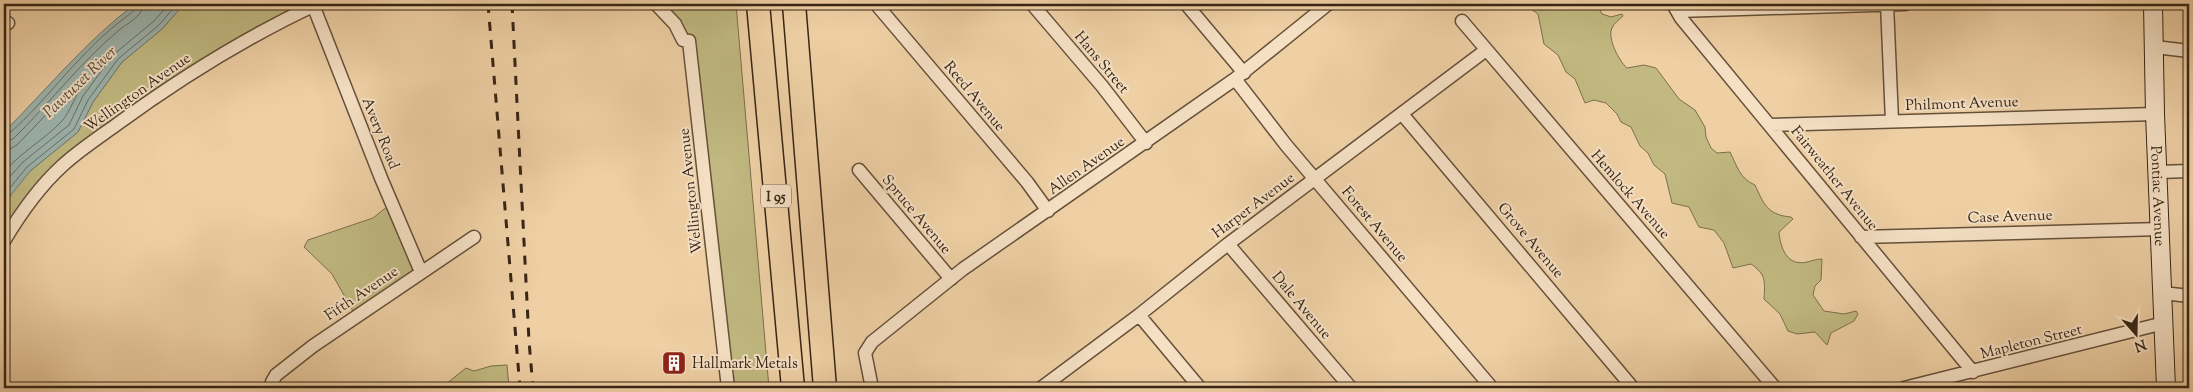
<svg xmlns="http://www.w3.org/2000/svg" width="2193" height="392" viewBox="0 0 2193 392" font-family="'Sorts Mill Goudy',serif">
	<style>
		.green { fill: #c1b981; stroke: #7c6f4c }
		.water { fill: #9cb5b0; stroke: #747b72 }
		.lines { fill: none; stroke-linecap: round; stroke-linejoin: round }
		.shore { stroke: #6a6d63; stroke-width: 1 }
		.street-casing { stroke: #65503a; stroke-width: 15 }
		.secondary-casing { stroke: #372516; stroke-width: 20 }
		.highway-casing { stroke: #372516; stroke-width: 25 }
		.street { stroke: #f5e0c4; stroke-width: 12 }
		.secondary { stroke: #f5e0c4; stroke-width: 18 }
		.highway { stroke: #efd0a5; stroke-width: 22 }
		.rail { stroke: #372516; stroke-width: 3; stroke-dasharray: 9 9; stroke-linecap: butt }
		.labels { text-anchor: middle; stroke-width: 4; stroke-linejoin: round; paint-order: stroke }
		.shield { fill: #f5e0c4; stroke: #705d4a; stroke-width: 1 }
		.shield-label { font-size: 14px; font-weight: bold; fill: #372516 }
		.street-label { font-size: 15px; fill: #372516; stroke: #f5e0c4 }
		.poi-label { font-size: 15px; fill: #372516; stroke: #f5e0c4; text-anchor: start }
		.water-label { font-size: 16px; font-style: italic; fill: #50493c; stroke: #f5e0c4 }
	</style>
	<rect width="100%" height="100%" fill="#efd0a5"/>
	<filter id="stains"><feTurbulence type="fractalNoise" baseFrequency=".004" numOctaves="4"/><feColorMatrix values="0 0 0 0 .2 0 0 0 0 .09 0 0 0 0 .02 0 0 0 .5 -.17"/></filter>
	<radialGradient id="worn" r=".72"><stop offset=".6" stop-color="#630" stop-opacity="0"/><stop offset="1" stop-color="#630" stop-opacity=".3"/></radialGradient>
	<!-- green -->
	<path class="green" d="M 184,4 L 320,4 L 255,37 L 60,168 L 4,241 L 4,204 L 12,191 L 30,171 L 78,132 L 93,102 L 122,62 L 162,29 Z
		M 653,4 L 736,4 L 769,388 L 728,388 L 684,42 Z
		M 1524,4 L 1597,4 L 1602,14 L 1611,17 L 1622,14 L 1623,16 C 1620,19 1614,23 1612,28 C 1607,38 1619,61 1627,68 L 1644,65 L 1656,68 L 1679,99 L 1695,110 L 1705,127 L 1706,137 L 1711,148 L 1717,153 L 1730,152 C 1737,166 1740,179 1755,185 C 1764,205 1768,215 1791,217 L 1793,219 L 1779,232 C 1780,247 1787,267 1807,262 C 1812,261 1816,259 1822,259 L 1821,280 L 1815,286 L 1813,295 L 1824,311 L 1844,314 L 1856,311 L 1858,314 L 1854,321 L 1831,333 L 1827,345 L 1815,332 L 1797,334 L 1788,331 L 1780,314 L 1764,299 C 1765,281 1766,274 1751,264 L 1733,268 L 1724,243 L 1714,230 L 1699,227 L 1689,207 L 1672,203 L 1665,174 L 1654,165 L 1648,153 L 1640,146 L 1631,127 L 1621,122 L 1617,114 L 1606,103 L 1594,100 L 1585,103 L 1575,79 L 1566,72 L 1558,55 L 1544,44 L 1538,14 Z
		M 388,206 L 421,271 L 354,313 L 332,274 L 304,247 L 308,240 L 373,218 Z
		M 507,365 L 509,388 L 441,388 L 466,368 L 474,371 L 491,366 Z"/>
	<!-- water -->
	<path class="water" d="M 135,4 L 184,4 L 162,29 L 122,62 L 93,102 L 78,132 L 30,171 L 4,204 L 4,132 C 47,89 86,41 135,4 Z"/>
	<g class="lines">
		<!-- shore -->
		<path class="shore" d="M 4,136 C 15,134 65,74 77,62 C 91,47 106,32 122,20 C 128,15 136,11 137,4
			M 4,142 L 13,139 C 49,104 80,63 118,31 C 127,23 143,17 143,4
			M 4,149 L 12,148 L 18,144 L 81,78 L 85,78 L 85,81 C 77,92 70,112 62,121 C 44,140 21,152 4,172
			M 4,183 L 23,162 L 69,125 L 83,96 L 113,55 L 154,21 L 169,4
			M 4,195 L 27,167 L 74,129 L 88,100 L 118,59 L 159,25 L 177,4"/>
		<defs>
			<path id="street" d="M 656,4 L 675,24 L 683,40 L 689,41 L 728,388
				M 876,4 L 1027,182 L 1048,211
				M 1032,4 L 1102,86 L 1146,143
				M 1186,4 L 1244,73
				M 1673,4 L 1681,18 L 1973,372
				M 1887,4 L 1892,121
				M 313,5 L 381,178 L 421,272
				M 1678,11 L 1905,4
				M 1462,21 L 1775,388
				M 4,25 L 8,23
				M 2155,47 L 2189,51
				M 1235,79 L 1286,145 L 1492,388
				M 1402,114 L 1633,388
				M 1771,125 L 2155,114
				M 859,170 L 951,279
				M 2158,172 L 2189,171
				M 1861,237 L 2161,229
				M 4,241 C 20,214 39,187 62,166 C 78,151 98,138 116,125 C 179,79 246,37 317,4
				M 1228,244 L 1351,388
				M 2163,293 L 2189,296
				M 1139,315 L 1200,388
				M 277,388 L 272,382 L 276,375 L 313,346 L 474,237
				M 872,388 L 865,353 L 872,342 L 963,269 L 1235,79 L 1328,4
				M 1041,388 L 1139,315 L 1228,244 L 1486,50
				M 1904,388 L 2164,323"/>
			<g id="secondary">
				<path id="s1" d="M 2153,4 L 2155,114 L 2166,388"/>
			</g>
			<path id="highway" d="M 758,4 L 793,388
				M 794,4 L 825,388"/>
		</defs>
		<!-- street casing -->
		<use href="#street" class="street-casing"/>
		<!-- secondary casing -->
		<use href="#secondary" class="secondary-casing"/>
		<!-- highway casing -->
		<use href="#highway" class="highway-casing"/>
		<!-- street -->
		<use href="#street" class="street"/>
		<!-- secondary -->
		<use href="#secondary" class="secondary"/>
		<!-- highway -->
		<use href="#highway" class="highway"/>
		<!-- rail -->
		<path class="rail" d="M 488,4 L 520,388
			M 512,4 L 529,341 L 533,388"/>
	</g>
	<!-- icons -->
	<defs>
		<symbol id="building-square" viewBox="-11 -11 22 22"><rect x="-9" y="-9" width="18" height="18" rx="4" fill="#8f2418" stroke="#f5e0c4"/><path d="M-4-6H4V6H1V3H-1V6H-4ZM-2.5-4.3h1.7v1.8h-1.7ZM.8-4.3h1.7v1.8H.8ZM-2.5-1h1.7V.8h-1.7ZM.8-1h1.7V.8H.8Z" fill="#fff"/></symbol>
	</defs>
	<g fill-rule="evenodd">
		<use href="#building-square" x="660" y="349" width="28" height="28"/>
	</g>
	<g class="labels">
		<!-- shield labels -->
		<rect class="shield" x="761" y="184.5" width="30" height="23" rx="4"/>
		<g class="shield-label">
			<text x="776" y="201">I 95</text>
		</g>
		<!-- street labels -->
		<g class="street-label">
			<text transform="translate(1102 62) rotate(50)" y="5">Hans Street</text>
			<text transform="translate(137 92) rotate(-35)" y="5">Wellington Avenue</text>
			<text transform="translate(975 96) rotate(50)" y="5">Reed Avenue</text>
			<text transform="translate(1962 103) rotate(-2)" y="5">Philmont Avenue</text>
			<text transform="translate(381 133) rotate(68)" y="5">Avery Road</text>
			<text transform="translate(1086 165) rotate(-35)" y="5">Allen Avenue</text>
			<text transform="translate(1835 178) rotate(51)" y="5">Fairweather Avenue</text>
			<text transform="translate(690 191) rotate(-96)" y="5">Wellington Avenue</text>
			<text transform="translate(1631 194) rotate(49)" y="5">Hemlock Avenue</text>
			<text dy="5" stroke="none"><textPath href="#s1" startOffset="192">Pontiac Avenue</textPath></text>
			<text transform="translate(1253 205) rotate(-37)" y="5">Harper Avenue</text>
			<text transform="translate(917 214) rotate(50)" y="5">Spruce Avenue</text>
			<text transform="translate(2010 216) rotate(-2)" y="5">Case Avenue</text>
			<text transform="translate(1375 224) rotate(50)" y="5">Forest Avenue</text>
			<text transform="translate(1531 240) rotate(50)" y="5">Grove Avenue</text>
			<text transform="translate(361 293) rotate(-34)" y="5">Fifth Avenue</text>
			<text transform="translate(1302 305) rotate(50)" y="5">Dale Avenue</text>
			<text transform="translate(2031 341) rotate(-14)" y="5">Mapleton Street</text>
		</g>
		<!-- poi labels -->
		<g class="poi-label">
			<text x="692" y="368">Hallmark Metals</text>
		</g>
		<!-- water labels -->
		<g class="water-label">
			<text transform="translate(79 81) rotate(-44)" y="6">Pawtuxet River</text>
		</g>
	</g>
	<!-- margin -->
	<rect width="2193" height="392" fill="none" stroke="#efd0a5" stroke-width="20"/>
	<rect x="5" y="5" width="2183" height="382" fill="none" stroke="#372516" stroke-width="2.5"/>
	<rect x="10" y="10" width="2173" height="372" fill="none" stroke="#372516"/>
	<!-- north arrow -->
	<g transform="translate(2136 334) rotate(160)" stroke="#f5e0c4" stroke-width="4" paint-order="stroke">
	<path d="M0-4L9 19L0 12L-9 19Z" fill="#372516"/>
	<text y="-8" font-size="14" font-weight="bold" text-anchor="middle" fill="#372516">N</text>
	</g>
	<rect width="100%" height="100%" filter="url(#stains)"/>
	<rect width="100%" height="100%" fill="url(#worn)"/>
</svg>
